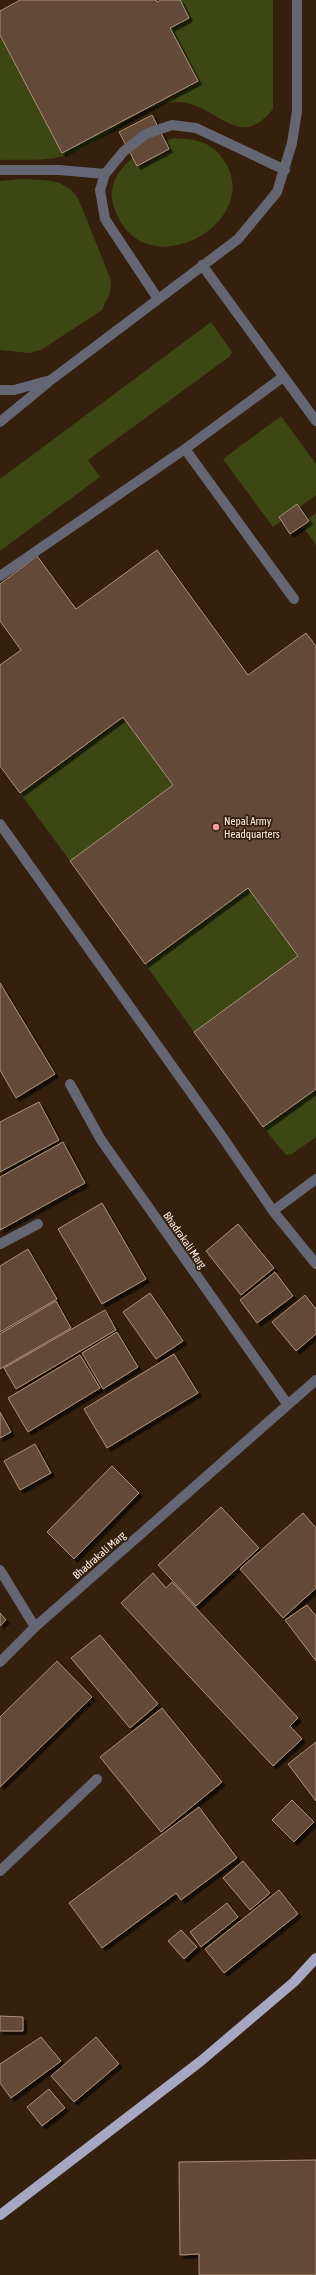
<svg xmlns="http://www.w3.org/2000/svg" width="316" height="2275" viewBox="0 0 316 2275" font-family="'Asap Condensed',sans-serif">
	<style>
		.green { fill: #3c4713 }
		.building { fill: #634a37; stroke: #ad917c; filter: url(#shadow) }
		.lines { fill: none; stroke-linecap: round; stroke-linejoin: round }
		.minor { stroke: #656673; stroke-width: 10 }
		.major { stroke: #a6a8c3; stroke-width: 10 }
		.poi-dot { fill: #f49aa0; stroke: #351f0d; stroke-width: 1.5 }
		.labels { text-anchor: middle; stroke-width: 3.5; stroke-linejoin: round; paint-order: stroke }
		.poi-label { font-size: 11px; fill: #fff2e9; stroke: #351f0d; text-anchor: start }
		.street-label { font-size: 11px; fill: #fff2e9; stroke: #351f0d }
	</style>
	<defs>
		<filter id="shadow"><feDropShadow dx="3.5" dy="3.5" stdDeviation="0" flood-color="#0009"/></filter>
	</defs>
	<rect width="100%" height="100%" fill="#351f0d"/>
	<!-- green -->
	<path class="green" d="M 180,0 L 273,0 L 273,109 C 238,154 215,101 176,102 C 139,103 102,144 67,155 C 47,162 21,159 0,160 L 0,35 L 62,153 L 198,81 L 170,28 L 189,18 Z
		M 174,138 C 192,139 207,140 220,155 C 274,220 139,296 113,204 C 108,186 118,169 133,158 L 137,165 L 169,149 L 165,141 Z
		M 21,179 C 45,181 63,177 78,198 L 111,280 L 110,293 L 102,310 L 41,350 L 29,353 L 0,350 L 0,181 Z
		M 211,322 L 232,352 L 229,357 L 88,460 L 100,477 L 0,551 L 0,479 Z
		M 281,416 L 316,464 L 316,495 L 273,527 L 223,459 Z
		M 316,513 L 316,545 L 301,524 Z
		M 123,717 L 173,785 L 70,861 L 20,793 Z
		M 248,888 L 298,956 L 194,1032 L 145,964 Z
		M 316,1089 L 316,1137 L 292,1154 L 286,1155 L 263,1127 Z"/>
	<!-- building -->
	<path class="building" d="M 20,0 L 156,0 L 157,2 L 161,0 L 180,0 L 189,18 L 170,28 L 198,81 L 62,153 L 0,35 L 0,11 Z
		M 152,115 L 169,149 L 137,166 L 119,132 Z
		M 297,504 L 309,521 L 290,534 L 279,517 Z
		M 157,550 L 248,675 L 306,633 L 316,646 L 316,1089 L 263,1127 L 194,1032 L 298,956 L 248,888 L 145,964 L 70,861 L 173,785 L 123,717 L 20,793 L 0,766 L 0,665 L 21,650 L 0,621 L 0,584 L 37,556 L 76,609 Z
		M 0,983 L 55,1074 L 16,1098 L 0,1070 Z
		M 39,1102 L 59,1140 L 0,1172 L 0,1122 Z
		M 63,1142 L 85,1183 L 0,1230 L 0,1177 Z
		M 102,1203 L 146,1279 L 102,1304 L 58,1229 Z
		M 238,1224 L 274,1268 L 241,1295 L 206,1251 Z
		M 28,1249 L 57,1299 L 0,1332 L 0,1266 Z
		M 275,1272 L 293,1296 L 257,1323 L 240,1300 Z
		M 150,1293 L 183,1341 L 156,1359 L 123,1312 Z
		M 305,1295 L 316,1309 L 316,1334 L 296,1351 L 272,1322 Z
		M 56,1301 L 71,1328 L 0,1369 L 0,1334 Z
		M 105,1310 L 116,1330 L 16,1389 L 4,1368 Z
		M 117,1332 L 138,1367 L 103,1389 L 82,1353 Z
		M 174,1354 L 198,1393 L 107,1448 L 84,1409 Z
		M 80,1355 L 100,1388 L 28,1432 L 8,1398 Z
		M 0,1412 L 11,1432 L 0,1438 Z
		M 35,1444 L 51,1473 L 20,1490 L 4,1461 Z
		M 112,1466 L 139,1493 L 74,1559 L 47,1532 Z
		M 221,1507 L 259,1548 L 196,1606 L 158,1565 Z
		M 303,1513 L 316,1528 L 316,1588 L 283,1618 L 240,1569 Z
		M 153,1573 L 166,1588 L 172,1582 L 298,1718 L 290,1726 L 302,1739 L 273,1766 L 121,1603 Z
		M 307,1605 L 316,1616 L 316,1661 L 285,1620 Z
		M 0,1613 L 6,1620 L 0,1626 Z
		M 100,1635 L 158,1704 L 130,1728 L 71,1658 Z
		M 57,1661 L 92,1697 L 0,1787 L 0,1717 Z
		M 162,1708 L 222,1782 L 161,1832 L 100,1757 Z
		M 316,1742 L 316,1801 L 288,1764 Z
		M 292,1800 L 314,1822 L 294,1842 L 272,1820 Z
		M 199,1807 L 237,1858 L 181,1900 L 176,1893 L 102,1948 L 69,1903 Z
		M 243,1861 L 270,1893 L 250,1910 L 223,1878 Z
		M 279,1890 L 298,1914 L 224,1973 L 205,1949 Z
		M 227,1903 L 238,1917 L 201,1947 L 190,1932 Z
		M 181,1930 L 197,1947 L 184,1959 L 168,1941 Z
		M 0,2016 L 23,2017 L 23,2031 L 0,2031 Z
		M 41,2037 L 61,2061 L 11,2098 L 0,2083 L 0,2064 Z
		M 96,2037 L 119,2064 L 74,2102 L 51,2076 Z
		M 49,2089 L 65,2108 L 42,2126 L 27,2107 Z
		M 316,2160 L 316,2275 L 199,2275 L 199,2254 L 180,2255 L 179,2162 Z"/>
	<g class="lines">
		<!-- minor -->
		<path class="minor" d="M 0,170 L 59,170 L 105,174
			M 202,265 L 316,421
			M 158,299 L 105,219 L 100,190 L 105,174 L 124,151 L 146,134 L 172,125 L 196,128 L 285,170
			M 0,390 L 14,390 L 47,381
			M 0,422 L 51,380 L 238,239 L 277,192 L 292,143 L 297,111 L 297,0
			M 185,449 L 294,599
			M 0,576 L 185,449 L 283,377
			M 0,824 L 219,1132 L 273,1211 L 316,1179
			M 70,1084 L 101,1140 L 288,1405
			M 273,1211 L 316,1264
			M 0,1244 L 38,1224
			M 0,1570 L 35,1627
			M 0,1662 L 35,1627 L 316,1380
			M 0,1871 L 97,1779"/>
		<!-- major -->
		<path class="major" d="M 0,2215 L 201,2061 L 294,1982 L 316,1958"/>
	</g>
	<!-- markers -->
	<circle class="poi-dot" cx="216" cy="827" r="4"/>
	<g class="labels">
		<!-- poi labels -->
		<g class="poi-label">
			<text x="224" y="825">Nepal Army<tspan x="224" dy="13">Headquarters</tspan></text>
		</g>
		<!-- street labels -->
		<g class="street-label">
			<text transform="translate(185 1240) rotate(55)" y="4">Bhadrakali Marg</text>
			<text transform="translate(99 1555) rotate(-41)" y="4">Bhadrakali Marg</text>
		</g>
	</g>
</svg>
